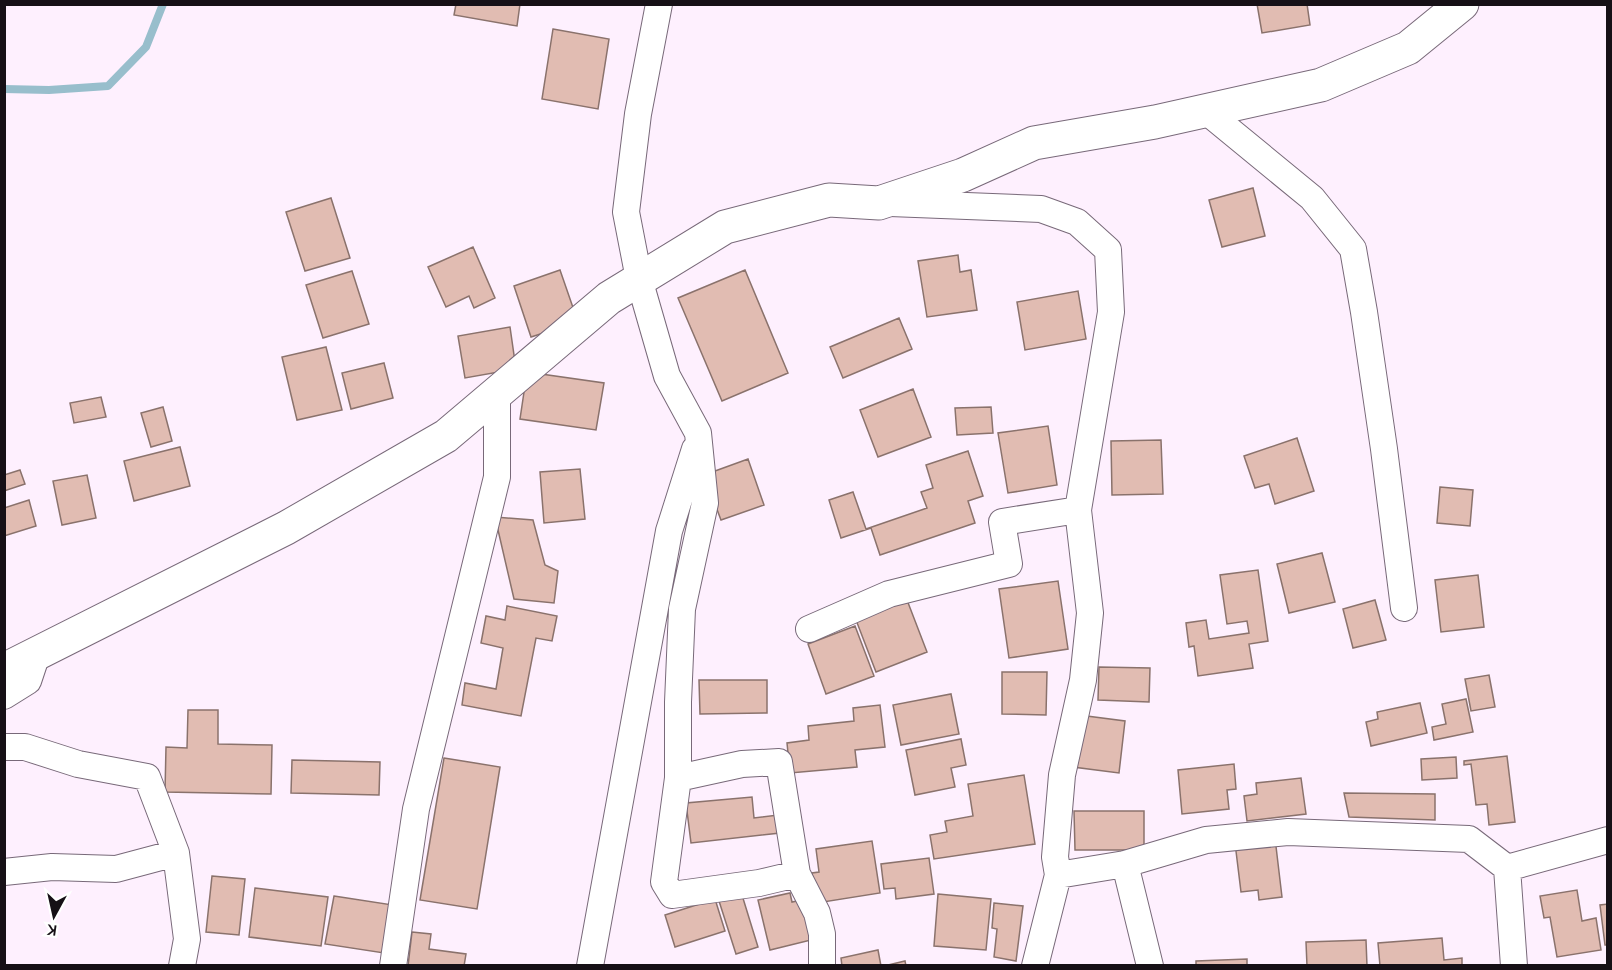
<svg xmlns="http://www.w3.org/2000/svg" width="1612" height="970" viewBox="0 0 1612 970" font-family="Karla,sans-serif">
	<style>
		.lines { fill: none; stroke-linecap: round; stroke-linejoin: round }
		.stream { stroke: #98becc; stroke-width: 8 }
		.building { fill: #e1bcb2; stroke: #8a726c; stroke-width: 1.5 }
		.street-casing { stroke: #786979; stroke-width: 28 }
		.secondary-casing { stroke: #786979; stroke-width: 35 }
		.street { stroke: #fff; stroke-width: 26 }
		.secondary { stroke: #fff; stroke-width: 33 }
	</style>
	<rect width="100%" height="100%" fill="#fef0fe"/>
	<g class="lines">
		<!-- stream -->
		<path class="stream" d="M 4,89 L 49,90 L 108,86 L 146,47 L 163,4"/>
	</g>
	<!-- building -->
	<path class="building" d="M 456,4 L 520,4 L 517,26 L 454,15 Z
		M 1257,4 L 1307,4 L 1310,25 L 1262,33 Z
		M 553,29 L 609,39 L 598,109 L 542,99 Z
		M 1253,188 L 1265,236 L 1222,247 L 1209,200 Z
		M 331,198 L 350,258 L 305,271 L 286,212 Z
		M 473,247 L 495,298 L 474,308 L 469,296 L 446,307 L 428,267 Z
		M 958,255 L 960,272 L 971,270 L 977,310 L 927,317 L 918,261 Z
		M 560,270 L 578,322 L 531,337 L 514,286 Z
		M 745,270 L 788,373 L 722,401 L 678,298 Z
		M 352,271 L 369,324 L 323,338 L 306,285 Z
		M 1078,291 L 1086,339 L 1025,350 L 1017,302 Z
		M 899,318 L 912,349 L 843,378 L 830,347 Z
		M 510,327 L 516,369 L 465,378 L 458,336 Z
		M 326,347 L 342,410 L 297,420 L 282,357 Z
		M 384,363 L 393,398 L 351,409 L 342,373 Z
		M 527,372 L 604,383 L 596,430 L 520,419 Z
		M 913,389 L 931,437 L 878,457 L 860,410 Z
		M 101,397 L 106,417 L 74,423 L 70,403 Z
		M 163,407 L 172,441 L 151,447 L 141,413 Z
		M 991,407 L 993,433 L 957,435 L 955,408 Z
		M 1048,426 L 1057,485 L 1008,493 L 998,433 Z
		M 1297,438 L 1314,491 L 1275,504 L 1269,484 L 1255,488 L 1244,456 Z
		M 1161,440 L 1163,494 L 1112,495 L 1111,441 Z
		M 180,447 L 190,486 L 134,501 L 124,461 Z
		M 968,451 L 983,496 L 968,501 L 975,523 L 880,555 L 871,528 L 841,538 L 829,500 L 853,492 L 866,529 L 927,508 L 921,492 L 933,488 L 926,465 Z
		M 748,459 L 764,505 L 721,520 L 704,475 Z
		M 580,469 L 585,519 L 544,523 L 540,472 Z
		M 20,470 L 25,484 L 4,491 L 4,475 Z
		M 87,475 L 96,518 L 62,525 L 53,481 Z
		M 1440,487 L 1473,490 L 1470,526 L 1437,523 Z
		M 29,500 L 36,526 L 4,536 L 4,508 Z
		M 495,517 L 533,520 L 545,565 L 558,571 L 554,603 L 514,599 Z
		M 1322,553 L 1335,602 L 1289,613 L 1277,564 Z
		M 1258,570 L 1268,641 L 1249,644 L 1253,668 L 1198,676 L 1194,646 L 1189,647 L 1186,623 L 1206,620 L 1209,639 L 1249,633 L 1247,621 L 1227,624 L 1220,575 Z
		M 1478,575 L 1484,627 L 1441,632 L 1435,580 Z
		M 1058,581 L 1068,649 L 1009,658 L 999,589 Z
		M 907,600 L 927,652 L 876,672 L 856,620 Z
		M 1375,600 L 1386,640 L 1353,648 L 1343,609 Z
		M 507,606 L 557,616 L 552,641 L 536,638 L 521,716 L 462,705 L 465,683 L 496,689 L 503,648 L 481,643 L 486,616 L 505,620 Z
		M 855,626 L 874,676 L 826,694 L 808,644 Z
		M 1099,667 L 1150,668 L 1149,702 L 1098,700 Z
		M 1002,672 L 1047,672 L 1046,715 L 1002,714 Z
		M 1489,675 L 1495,707 L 1471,711 L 1465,679 Z
		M 699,680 L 767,680 L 767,713 L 700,714 Z
		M 951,694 L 959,734 L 901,745 L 893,705 Z
		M 1466,699 L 1473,732 L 1434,740 L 1432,727 L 1446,724 L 1442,704 Z
		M 1420,703 L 1427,733 L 1371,746 L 1366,722 L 1378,719 L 1377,712 Z
		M 880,705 L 885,747 L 855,750 L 857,767 L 790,773 L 787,743 L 809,740 L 808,726 L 854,721 L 853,708 Z
		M 188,710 L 218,710 L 218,744 L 272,745 L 271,794 L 165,792 L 166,747 L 187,748 Z
		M 1079,715 L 1125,721 L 1119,773 L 1073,767 Z
		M 961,739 L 966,765 L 951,768 L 955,787 L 915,795 L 906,750 Z
		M 1507,756 L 1515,822 L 1489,825 L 1487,804 L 1476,805 L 1471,764 L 1464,765 L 1464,761 Z
		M 1456,757 L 1457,778 L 1422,780 L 1421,759 Z
		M 444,758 L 500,767 L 477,909 L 420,900 Z
		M 292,760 L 380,762 L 379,795 L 291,793 Z
		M 1234,764 L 1236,789 L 1227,790 L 1229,809 L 1182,814 L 1178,770 Z
		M 1024,775 L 1035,844 L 934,859 L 930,835 L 947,832 L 945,821 L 973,816 L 968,784 Z
		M 1301,778 L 1306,814 L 1247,821 L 1244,796 L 1257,794 L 1256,783 Z
		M 1344,793 L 1435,794 L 1435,820 L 1349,817 Z
		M 752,797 L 754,818 L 778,815 L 780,833 L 691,843 L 686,803 Z
		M 1074,811 L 1144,811 L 1144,850 L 1075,850 Z
		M 1275,838 L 1282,897 L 1259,900 L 1258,890 L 1241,892 L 1235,843 Z
		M 872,841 L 880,893 L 817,903 L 812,873 L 819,872 L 816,849 Z
		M 929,858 L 934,894 L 896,899 L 895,888 L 884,889 L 881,864 Z
		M 212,876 L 245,879 L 239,935 L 206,932 Z
		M 255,888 L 328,897 L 321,946 L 249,937 Z
		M 1577,890 L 1582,921 L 1596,918 L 1601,950 L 1557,957 L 1550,917 L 1544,918 L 1540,896 Z
		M 790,893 L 792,902 L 802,900 L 811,940 L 770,950 L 758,900 Z
		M 938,894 L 991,899 L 986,950 L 934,946 Z
		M 742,895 L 758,947 L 736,954 L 719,901 Z
		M 334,896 L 393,905 L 384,953 L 325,944 Z
		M 715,899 L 725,931 L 675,947 L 665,915 Z
		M 994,903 L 1023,906 L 1016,961 L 994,957 L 997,929 L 992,928 Z
		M 1608,904 L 1608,945 L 1605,945 L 1600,905 Z
		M 412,932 L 431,934 L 429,949 L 466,954 L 464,966 L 408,966 Z
		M 1442,938 L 1444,960 L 1462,958 L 1462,966 L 1380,966 L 1378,943 Z
		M 1366,940 L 1367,966 L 1307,966 L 1306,942 Z
		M 878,950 L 881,966 L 842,966 L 841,958 Z
		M 1247,959 L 1247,966 L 1196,966 L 1196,961 Z
		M 905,961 L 906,966 L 884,966 Z"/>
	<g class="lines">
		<defs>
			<path id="street" d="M 659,4 L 638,114 L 626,212 L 639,279 L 667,376 L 698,433 L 705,503 L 682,609 L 678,702 L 678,778 L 664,882 L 672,895 L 759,883 L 797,874 L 817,913 L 822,934 L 822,966
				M 1206,111 L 1312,198 L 1353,249 L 1364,312 L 1384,449 L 1404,608
				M 890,203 L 1041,209 L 1077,222 L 1108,250 L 1111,312 L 1078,510 L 1090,613 L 1083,680 L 1062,775 L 1055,857 L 1058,875 L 1035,966
				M 809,629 L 889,594 L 1009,564 L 1002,522 L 1078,510
				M 4,696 L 28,681 L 37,654
				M 4,747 L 25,747 L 78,764 L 147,777 L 176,853 L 187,939 L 182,966
				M 678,778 L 742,764 L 779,762 L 797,874
				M 1125,864 L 1150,966
				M 1507,868 L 1514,966
				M 4,872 L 52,867 L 116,869 L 176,853
				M 1058,875 L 1125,864 L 1206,840 L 1288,832 L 1469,839 L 1507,868 L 1608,840
				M 393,966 L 416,809 L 497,477 L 497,392
				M 590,966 L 669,531 L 695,449"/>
			<path id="secondary" d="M 4,670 L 286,528 L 446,436 L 609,298 L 725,227 L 829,200 L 879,203 L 963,175 L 1034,143 L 1155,122 L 1321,85 L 1408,48 L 1462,4"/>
		</defs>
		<!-- street casing -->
		<use href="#street" class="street-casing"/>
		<!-- secondary casing -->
		<use href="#secondary" class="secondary-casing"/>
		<!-- street -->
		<use href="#street" class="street"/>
		<!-- secondary -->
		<use href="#secondary" class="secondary"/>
	</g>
	<!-- border -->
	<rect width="1612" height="970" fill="none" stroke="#161016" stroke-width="12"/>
	<!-- north arrow -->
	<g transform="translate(54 916) rotate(188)" stroke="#ffffff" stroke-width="4.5" paint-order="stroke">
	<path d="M0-4.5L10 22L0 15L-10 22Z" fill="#161016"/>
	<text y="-9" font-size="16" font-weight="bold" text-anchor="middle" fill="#161016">K</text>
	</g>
</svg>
